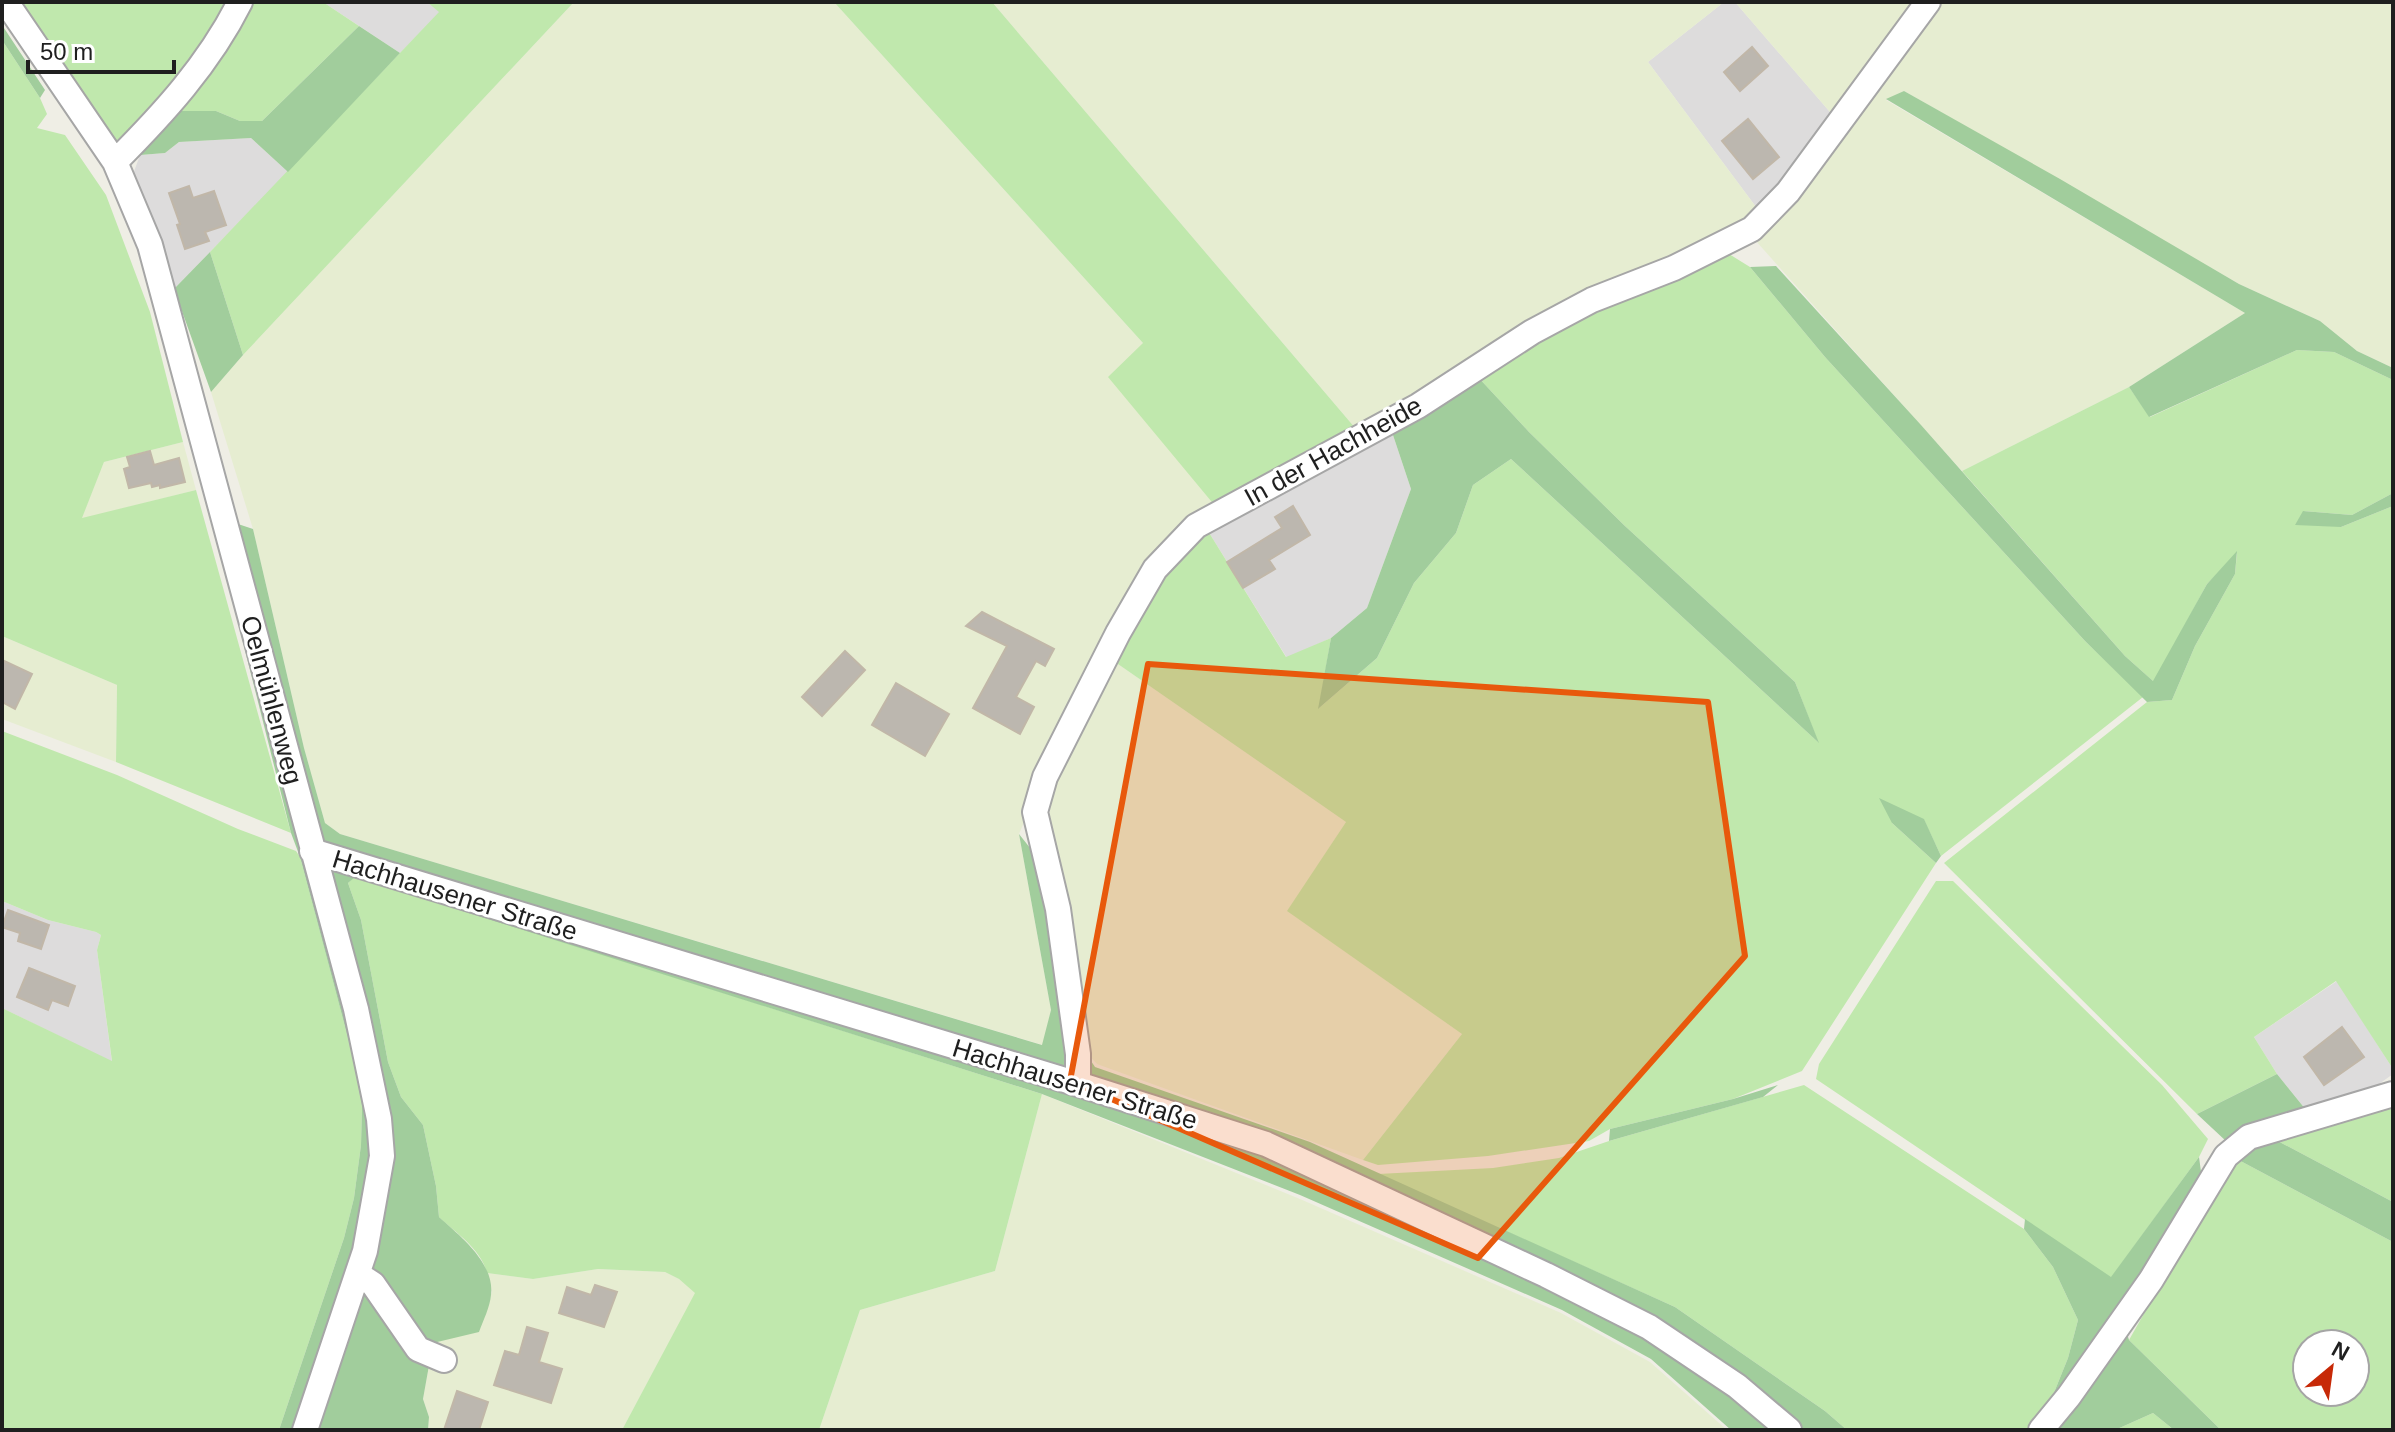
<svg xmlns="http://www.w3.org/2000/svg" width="2395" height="1432" viewBox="0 0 2395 1432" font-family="Arial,sans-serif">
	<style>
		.residential { fill: #dddcdc }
		.farmland { fill: #e6edd1 }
		.grass { fill: #c0e8ad; fill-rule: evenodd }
		.forest { fill: #a1cd9c }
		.building { fill: #bcb7af; stroke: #c1b7a8; stroke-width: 2 }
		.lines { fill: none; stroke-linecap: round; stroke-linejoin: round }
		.minor-casing { stroke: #a6a6a6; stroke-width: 28 }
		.minor { stroke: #fff; stroke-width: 24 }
		.marked { fill: #e8590c; fill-opacity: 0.2; stroke: #e8590c; stroke-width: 6; stroke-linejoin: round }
		.labels { text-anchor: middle; stroke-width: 6; stroke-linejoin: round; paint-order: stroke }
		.street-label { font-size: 26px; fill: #1f1f1f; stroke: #fff }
	</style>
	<rect width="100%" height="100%" fill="#efeee5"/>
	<!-- residential -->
	<path class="residential" d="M 323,2 L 427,2 L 440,12 L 400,53 Z
		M 1724,2 L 1735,2 L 1836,119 L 1759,211 L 1648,62 Z
		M 251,138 L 288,172 L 174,289 L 159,234 L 132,177 L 140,155 L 165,153 L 179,142 Z
		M 1391,429 L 1411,489 L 1367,608 L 1331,638 L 1287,658 L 1208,531 Z
		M 2,901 L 48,920 L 96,932 L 101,935 L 97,950 L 112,1062 L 2,1008 Z
		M 2337,981 L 2393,1069 L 2393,1074 L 2372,1089 L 2306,1110 L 2277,1074 L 2254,1037 Z"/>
	<!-- farmland -->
	<path class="farmland" d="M 574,2 L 834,2 L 1143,343 L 1216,507 L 1150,561 L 1108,625 L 1019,834 L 1051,1010 L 1043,1045 L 340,834 L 325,823 L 304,748 L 253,529 L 211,392 L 243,355 Z
		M 992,2 L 1724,2 L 1648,62 L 1759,211 L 1731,233 L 1356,429 Z
		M 1735,2 L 1921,2 L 1836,119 Z
		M 1942,2 L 2393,2 L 2393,368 L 2357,351 L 2320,321 L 2239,284 L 1904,91 L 1886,100 L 2245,313 L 2129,387 L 1962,471 L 1755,240 L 1874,93 Z
		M 183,442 L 196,490 L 81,519 L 104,462 Z
		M 2,636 L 117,685 L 116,762 L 2,719 Z
		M 1115,662 L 1346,822 L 1288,911 L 1462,1034 L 1363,1160 L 1097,1064 L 1086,1052 L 1049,819 L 1053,781 Z
		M 1042,1094 L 1300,1199 L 1561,1313 L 1650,1362 L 1727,1430 L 819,1430 L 860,1310 L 995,1271 Z
		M 598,1269 L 665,1272 L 679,1279 L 696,1293 L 622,1430 L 428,1430 L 429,1417 L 423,1399 L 433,1343 L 492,1293 L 487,1273 L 533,1279 Z"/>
	<!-- grass -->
	<path class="grass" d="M 20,2 L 234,2 L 201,56 L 118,143 Z
		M 247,2 L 323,2 L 359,26 L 262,121 L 240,121 L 216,111 L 175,111 Z
		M 427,2 L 574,2 L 243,355 L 210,252 L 439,12 Z
		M 834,2 L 992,2 L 1356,429 L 1216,507 L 1108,377 L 1143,343 Z
		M 2,40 L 40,98 L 47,114 L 37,128 L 65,135 L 106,195 L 150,312 L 183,442 L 104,462 L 82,518 L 196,490 L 291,833 L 116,762 L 117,685 L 2,636 Z
		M 1729,254 L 1750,267 L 1825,357 L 2085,641 L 2143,697 L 1941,856 L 1924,820 L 1892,823 L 1936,863 L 1802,1071 L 1733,1099 L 1610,1129 L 1589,1141 L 1488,1156 L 1378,1165 L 1363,1160 L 1462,1034 L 1287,911 L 1346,822 L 1115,662 L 1151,598 L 1177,561 L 1208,531 L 1286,657 L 1331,638 L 1319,708 L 1377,658 L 1414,583 L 1456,533 L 1473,485 L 1511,459 L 1818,742 L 1795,682 L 1625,526 L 1529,432 L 1477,376 L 1596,306 Z
		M 2297,350 L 2334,352 L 2393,380 L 2393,493 L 2352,515 L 2303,511 L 2341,527 L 2393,506 L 2393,1069 L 2336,981 L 2254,1037 L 2277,1074 L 2197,1114 L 1944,863 L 2147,702 L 2172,700 L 2195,646 L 2235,574 L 2237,553 L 2207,584 L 2154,682 L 2125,656 L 1962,471 L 2129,387 L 2150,417 Z
		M 2,731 L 117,775 L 238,829 L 296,851 L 300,857 L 353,1057 L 362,1106 L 361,1145 L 354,1198 L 344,1238 L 279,1430 L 2,1430 L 2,1008 L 112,1061 L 97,950 L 101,935 L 96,932 L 48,920 L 2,901 Z
		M 355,876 L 1042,1094 L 995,1271 L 860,1310 L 819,1430 L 622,1430 L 695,1293 L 679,1279 L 665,1272 L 598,1269 L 533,1279 L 487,1273 C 481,1249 456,1233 439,1217 L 436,1186 L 423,1125 L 401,1097 L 388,1062 L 361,920 L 348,883 Z
		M 1936,881 L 1953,881 L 2162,1085 L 2208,1139 L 2199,1157 L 2111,1278 L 1816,1079 L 1819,1064 Z
		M 1804,1085 L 2024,1229 L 2053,1267 L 2078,1320 L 2068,1358 L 2049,1405 L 2029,1430 L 1847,1430 L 1825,1411 L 1675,1307 L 1378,1174 L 1493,1168 L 1559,1158 L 1609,1141 Z
		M 2393,1106 L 2393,1202 L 2274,1139 Z
		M 2233,1157 L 2393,1242 L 2393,1430 L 2221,1430 L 2129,1340 ZM 2307,1344 L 2355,1344 L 2355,1392 L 2307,1392 Z
		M 2153,1413 L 2174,1430 L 2115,1430 Z"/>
	<!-- forest -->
	<path class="forest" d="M 2,25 L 45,90 L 40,98 L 2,40 Z
		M 359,26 L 400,53 L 288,172 L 251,138 L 179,142 L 165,153 L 140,155 L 175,111 L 216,111 L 240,121 L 262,121 Z
		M 1904,91 L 2060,179 L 2239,284 L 2320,321 L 2357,351 L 2393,368 L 2393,380 L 2334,352 L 2297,350 L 2149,417 L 2129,387 L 2245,313 L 1886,99 Z
		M 210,252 L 243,355 L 211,392 L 174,289 Z
		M 1776,266 L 1921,425 L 2125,656 L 2153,681 L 2207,584 L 2237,551 L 2235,574 L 2195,646 L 2172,700 L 2147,702 L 2085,641 L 1825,357 L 1750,267 Z
		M 1477,376 L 1529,432 L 1625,526 L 1795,682 L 1819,743 L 1511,459 L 1473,485 L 1456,533 L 1414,583 L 1377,658 L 1318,709 L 1331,638 L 1367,608 L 1411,489 L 1391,429 Z
		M 2393,493 L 2393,506 L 2341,527 L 2295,525 L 2303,511 L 2352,515 Z
		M 211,515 L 253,529 L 304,748 L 325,823 L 340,834 L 1042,1045 L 1051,1010 L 1019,834 L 1064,891 L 1085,1052 L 1095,1067 L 1310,1142 L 1675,1307 L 1825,1411 L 1847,1430 L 1731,1430 L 1651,1359 L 1562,1310 L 1300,1195 L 1042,1094 L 355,877 L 348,883 L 361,920 L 388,1062 L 401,1097 L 423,1125 L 436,1186 L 439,1217 C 460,1236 495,1263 491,1295 C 490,1307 483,1321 479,1332 L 433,1343 L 423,1399 L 429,1417 L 428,1430 L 279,1430 L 344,1238 L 354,1198 L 361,1145 L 362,1106 L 353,1057 L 300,857 L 291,833 Z
		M 1879,798 L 1924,819 L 1941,856 L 1936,863 L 1892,823 Z
		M 2277,1074 L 2306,1110 L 2227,1142 L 2197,1114 Z
		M 1778,1085 L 1763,1097 L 1609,1141 L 1610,1129 L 1733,1099 Z
		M 2274,1139 L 2393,1202 L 2393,1242 L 2233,1157 Z
		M 2199,1157 L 2202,1179 L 2120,1311 L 2129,1340 L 2221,1430 L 2174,1430 L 2153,1413 L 2115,1430 L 2048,1430 L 2049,1405 L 2068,1358 L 2078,1320 L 2053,1267 L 2024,1229 L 2025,1219 L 2111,1277 Z"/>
	<!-- building -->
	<path class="building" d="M 1752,47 L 1768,66 L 1740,91 L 1724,72 Z
		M 1748,119 L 1779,157 L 1753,179 L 1722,141 Z
		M 189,186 L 193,198 L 214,191 L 226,225 L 205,232 L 209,241 L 185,249 L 177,225 L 180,224 L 169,193 Z
		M 150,451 L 154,465 L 179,458 L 185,482 L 160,488 L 160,485 L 152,487 L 151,483 L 129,488 L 124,469 L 130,467 L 127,457 Z
		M 1293,506 L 1310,535 L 1269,560 L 1275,569 L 1243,588 L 1227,562 L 1282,528 L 1275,517 Z
		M 982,612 L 1054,649 L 1045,666 L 1036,661 L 1016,697 L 1034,707 L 1020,734 L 973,708 L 1007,646 L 966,626 Z
		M 845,651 L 865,670 L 822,716 L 802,697 Z
		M 2,660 L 32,674 L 15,709 L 2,702 Z
		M 896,683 L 949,714 L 925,756 L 872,725 Z
		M 8,910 L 49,925 L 41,949 L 18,941 L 20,933 L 2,927 Z
		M 29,968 L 75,986 L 68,1006 L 52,1000 L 48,1010 L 17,997 Z
		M 2342,1027 L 2364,1057 L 2324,1085 L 2304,1057 Z
		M 595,1285 L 617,1292 L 604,1327 L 559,1313 L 567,1287 L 591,1295 Z
		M 527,1327 L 548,1333 L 539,1362 L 562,1369 L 551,1403 L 494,1385 L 505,1351 L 519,1355 Z
		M 457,1391 L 488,1402 L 479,1430 L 444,1430 Z"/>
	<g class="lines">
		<defs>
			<path id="minor" d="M 6,2 L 115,162 L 150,245 L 356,1009 L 379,1119 L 382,1156 L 365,1251 L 305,1430
				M 115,162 C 163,114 209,64 240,2
				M 312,851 L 1078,1084 L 1266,1144 L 1546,1275 L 1649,1327 L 1737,1386 L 1789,1430
				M 1078,1084 L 1078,1054 L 1058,909 L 1035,812 L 1045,777 L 1118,633 L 1155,569 L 1196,526 L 1418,406 L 1532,332 L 1592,300 L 1674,268 L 1752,229 L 1788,192 L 1928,2
				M 359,1275 L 373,1284 L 418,1349 L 444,1360
				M 2041,1430 L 2069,1396 L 2151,1280 L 2226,1156 L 2249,1137 L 2393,1094"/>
		</defs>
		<!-- minor casing -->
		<use href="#minor" class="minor-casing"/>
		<!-- minor -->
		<use href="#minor" class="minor"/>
	</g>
	<!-- marked area -->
	<path class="marked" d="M 1148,664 L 1708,702 L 1745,956 L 1478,1258 L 1070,1081 Z"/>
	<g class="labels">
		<!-- street labels -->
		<g class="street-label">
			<text transform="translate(1333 451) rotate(-29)" y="9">In der Hachheide</text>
			<text transform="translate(272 700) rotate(75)" y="9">Oelmühlenweg</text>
			<text transform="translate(455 895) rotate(17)" y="9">Hachhausener Straße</text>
			<text transform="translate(1075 1084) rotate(17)" y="9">Hachhausener Straße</text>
		</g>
	</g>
	<!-- border -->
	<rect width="2395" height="1432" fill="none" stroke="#1f1f1f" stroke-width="8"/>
	<!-- north arrow -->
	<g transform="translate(2331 1368) rotate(29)"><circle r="38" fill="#ffffff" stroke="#a5a5a5" stroke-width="2"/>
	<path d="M0-6L14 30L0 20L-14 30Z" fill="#c72907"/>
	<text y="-12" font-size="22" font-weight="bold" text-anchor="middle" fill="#1f1f1f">N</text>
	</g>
	<!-- scale -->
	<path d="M28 60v12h146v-12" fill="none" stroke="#1f1f1f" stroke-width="4"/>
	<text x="40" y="60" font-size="24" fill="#1f1f1f" stroke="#ffffff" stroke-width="6" paint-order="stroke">50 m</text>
</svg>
